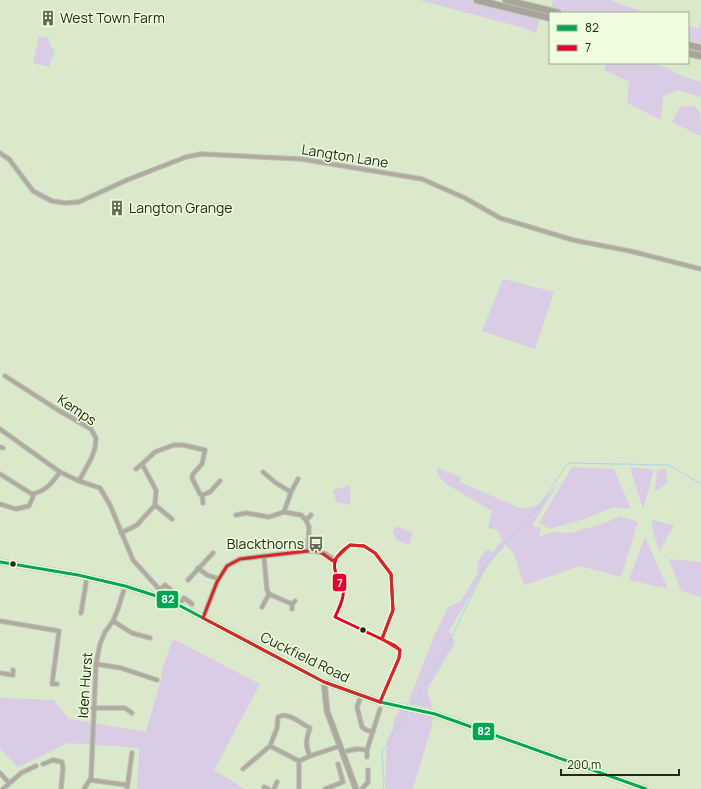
<svg xmlns="http://www.w3.org/2000/svg" width="701" height="789" viewBox="0 0 701 789" font-family="Manrope,sans-serif">
	<style>
		.green { fill: #d9cce4 }
		.lines { fill: none; stroke-linecap: round; stroke-linejoin: round }
		.stream { stroke: #afd3ea; stroke-width: 1 }
		.street-casing { stroke: #b9c3ae; stroke-width: 5.5 }
		.secondary-casing { stroke: #b9c3ae; stroke-width: 7 }
		.highway-casing { stroke: #b9c3ae; stroke-width: 8 }
		.street { stroke: #b1aaa3; stroke-width: 3.5 }
		.secondary { stroke: #afa89f; stroke-width: 5 }
		.highway { stroke: #a9a499; stroke-width: 6 }
		.bus-1-casing { stroke: #eefede; stroke-width: 6 }
		.bus-2-casing { stroke: #eefede; stroke-width: 6 }
		.bus-1 { stroke: #00a651; stroke-width: 3 }
		.bus-2 { stroke: #e4002b; stroke-width: 3 }
		.marked { fill: none; stroke: #d62828; stroke-width: 3; stroke-linejoin: round }
		.bus-dot { fill: #212a16; stroke: #eefede; stroke-width: 1.5 }
		.labels { text-anchor: middle; stroke-width: 3; stroke-linejoin: round; paint-order: stroke }
		.poi-label { font-size: 14px; fill: #212a16; stroke: #eefede; text-anchor: start }
		.street-label { font-size: 14px; fill: #212a16; stroke: #eefede }
		.line-badge { stroke: #eefede; stroke-width: 1.5 }
		.badge-label { font-size: 11px; text-anchor: middle; font-weight: bold; fill: #fff }
	</style>
	<rect width="100%" height="100%" fill="#dae8cc"/>
	<!-- green -->
	<path class="green" d="M 419,0 L 467,0 L 540,17 L 536,33 L 520,27 Z
		M 553,0 L 610,0 L 646,13 L 571,13 L 551,8 Z
		M 701,20 L 701,43 L 688,40 L 688,26 L 699,29 Z
		M 39,36 L 49,38 C 49,45 50,47 55,50 L 49,67 L 33,63 Z
		M 607,63 L 652,63 L 665,67 L 682,76 L 701,82 L 701,97 L 678,90 L 663,96 L 661,120 L 627,103 L 629,82 L 604,70 Z
		M 687,106 L 694,106 L 700,113 L 701,136 L 672,122 L 680,107 Z
		M 503,279 L 554,292 L 535,349 L 482,331 Z
		M 572,467 L 614,469 L 631,509 L 614,507 L 584,519 L 549,529 L 539,523 Z
		M 630,467 L 654,470 L 643,509 Z
		M 437,468 L 461,477 L 460,482 L 522,509 L 539,505 L 558,483 L 532,526 L 541,528 L 539,537 L 554,532 L 571,533 L 605,523 L 620,516 L 638,522 L 621,577 L 580,566 L 524,585 L 514,554 L 505,544 L 487,567 L 449,631 L 455,643 L 427,690 L 433,709 L 408,703 L 435,634 L 448,607 L 461,601 L 477,574 L 478,562 L 486,550 L 493,552 L 502,540 L 498,530 L 488,528 L 492,511 L 446,484 L 438,475 Z
		M 666,469 L 667,483 L 655,492 L 657,470 Z
		M 350,485 L 350,505 L 336,502 L 333,490 Z
		M 652,520 L 674,525 L 659,552 L 652,528 Z
		M 396,526 L 413,533 L 409,545 L 396,540 L 393,532 Z
		M 645,537 L 668,589 L 629,580 Z
		M 669,559 L 701,562 L 701,597 L 681,591 Z
		M 173,639 L 260,684 L 214,770 L 245,789 L 137,789 L 139,748 L 68,743 L 18,767 L 0,749 L 0,698 L 53,700 L 69,719 L 146,732 L 161,680 L 162,669 Z
		M 402,707 L 435,714 L 413,789 L 385,789 L 387,740 L 393,728 L 394,719 Z"/>
	<g class="lines">
		<!-- stream -->
		<path class="stream" d="M 0,156 L 11,164 L 16,171
			M 26,184 C 33,195 43,201 55,204
			M 411,707 L 445,651 L 486,565 L 535,511 L 568,463 L 669,465 L 701,484
			M 383,789 L 384,783 L 382,752 L 408,711"/>
		<defs>
			<path id="street" d="M 0,153 L 9,159 L 33,191 L 52,201 L 65,203 L 79,202 L 127,180 L 186,157 L 201,154 L 301,159 L 422,179 L 465,198 L 500,218 L 573,240 L 630,251 L 701,269
				M 5,376 L 58,410 L 91,429 L 96,438 L 95,448 L 91,459 L 79,481
				M 0,429 L 60,472 L 79,481 L 100,488 L 110,505 L 133,560 L 168,599
				M 0,447 L 3,448
				M 136,469 L 142,464
				M 263,472 L 276,483 L 291,492
				M 0,474 L 32,494 C 46,491 52,483 60,472
				M 202,495 L 203,503
				M 0,504 L 16,509 L 29,506 L 33,497 L 32,494
				M 155,505 L 172,519
				M 284,512 L 291,492 L 298,479
				M 236,515 L 246,513 L 269,517 L 284,512 L 301,515 L 306,520 L 309,527 L 308,551
				M 306,520 L 311,515
				M 121,533 L 137,525 L 155,505 L 156,490 L 142,464 L 155,452 L 174,445 L 183,445 L 205,450 L 202,464 L 193,474 L 192,478 L 200,494 L 202,495 L 210,492 L 220,481
				M 264,557 L 267,590 L 269,594 L 292,604
				M 198,568 L 207,575 L 219,579
				M 188,580 L 213,553
				M 160,590 L 165,585 L 171,590
				M 179,605 L 184,598 L 192,604
				M 262,607 L 269,594
				M 292,609 L 292,604 L 295,601
				M 81,613 L 87,577
				M 203,618 L 217,582 L 227,566 L 240,559 L 308,551 C 314,551 320,551 326,554 C 329,556 330,558 335,559
				M 0,621 L 59,631 L 52,684 L 57,684
				M 113,621 L 132,633 L 150,638
				M 96,664 L 121,668 L 157,680
				M 0,673 L 13,675 L 13,670
				M 361,696 L 357,707 L 362,727 L 366,730 L 373,732
				M 380,702 L 399,658 L 400,650 L 394,645 L 335,617 C 338,610 345,598 343,590 C 342,587 339,582 338,579 C 330,562 336,555 350,545 L 364,546 L 375,553 L 391,574 L 393,610 L 382,639
				M 93,708 L 125,708 L 132,713
				M 270,746 L 277,728 L 278,717 C 288,711 301,724 310,728 C 306,739 305,746 310,756
				M 367,750 L 367,757
				M 347,751 L 357,749 L 367,750 L 380,709
				M 299,761 L 299,789
				M 43,764 L 53,760 L 62,762 L 63,768 L 61,789
				M 243,769 L 270,746 L 299,761 L 310,756 L 340,746
				M 0,773 L 9,783
				M 90,780 L 127,785
				M 264,787 L 268,789
				M 3,789 L 21,773 L 36,766
				M 84,789 L 91,778 L 96,664 L 100,644 L 105,632 L 113,621 L 118,609 L 125,586
				M 127,789 L 132,753
				M 274,789 L 277,782
				M 325,789 L 343,782 L 338,764
				M 362,789 L 368,782 L 368,770"/>
			<path id="secondary" d="M 0,562 L 78,575 L 125,586 L 169,600 L 324,682 L 380,702 L 435,714 L 646,789
				M 324,682 L 327,711 L 356,789"/>
			<path id="highway" d="M 477,0 L 550,18
				M 506,0 L 558,13
				M 688,45 L 701,48
				M 688,53 L 701,56"/>
		</defs>
		<!-- street casing -->
		<use href="#street" class="street-casing"/>
		<!-- secondary casing -->
		<use href="#secondary" class="secondary-casing"/>
		<!-- highway casing -->
		<use href="#highway" class="highway-casing"/>
		<!-- street -->
		<use href="#street" class="street"/>
		<!-- secondary -->
		<use href="#secondary" class="secondary"/>
		<!-- highway -->
		<use href="#highway" class="highway"/>
		<defs>
			<path id="bus-1" d="M 0,562 L 78,575 L 125,586 L 169,600 L 324,682 L 380,702 L 435,714 L 646,789"/>
			<path id="bus-2" d="M 380,702 L 399,658 L 400,650 L 394,645 L 335,617 C 338,610 345,598 343,590 C 342,587 339,582 338,579 C 330,562 336,555 350,545 L 364,546 L 375,553 L 391,574 L 393,610 L 382,639"/>
		</defs>
		<!-- bus-1 casing -->
		<use href="#bus-1" class="bus-1-casing"/>
		<!-- bus-2 casing -->
		<use href="#bus-2" class="bus-2-casing"/>
		<!-- bus-1 -->
		<use href="#bus-1" class="bus-1"/>
		<!-- bus-2 -->
		<use href="#bus-2" class="bus-2"/>
	</g>
	<!-- marked area -->
	<path class="marked" d="M 350,545 L 364,546 L 375,553 L 391,574 L 393,610 L 382,639 L 400,650 L 399,658 L 380,702 L 324,682 L 203,618 L 217,582 L 227,566 L 240,559 L 308,551 L 319,551 L 333,561 Z"/>
	<!-- icons -->
	<defs>
		<symbol id="building-bare" viewBox="-9 -9 18 18"><path d="M-4-6H4V6H1V3H-1V6H-4ZM-2.5-4.3h1.7v1.8h-1.7ZM.8-4.3h1.7v1.8H.8ZM-2.5-1h1.7V.8h-1.7ZM.8-1h1.7V.8H.8Z" fill="#626c56" stroke="#eefede" stroke-width="2.5" paint-order="stroke"/></symbol>
		<symbol id="bus-bare" viewBox="-9 -9 18 18"><path d="M-5-6H5V4H4V6H2V4H-2V6H-4V4H-5ZM-3.5-4V0h7V-4ZM-3.5 1.2v1.5H-2V1.2ZM2 1.2v1.5H3.5V1.2Z" fill="#626c56" stroke="#eefede" stroke-width="2.5" paint-order="stroke"/></symbol>
	</defs>
	<g fill-rule="evenodd">
		<use href="#building-bare" x="37" y="7" width="22" height="22"/>
		<use href="#building-bare" x="106" y="197" width="22" height="22"/>
		<use href="#bus-bare" x="305" y="533" width="22" height="22"/>
	</g>
	<!-- markers -->
	<g class="bus-dot">
		<circle cx="13" cy="564" r="3.5"/>
		<circle cx="363" cy="630" r="3.5"/>
	</g>
	<g class="labels">
		<!-- poi labels -->
		<g class="poi-label">
			<text x="60" y="23">West Town Farm</text>
			<text x="129" y="213">Langton Grange</text>
			<text x="304" y="549" text-anchor="end">Blackthorns</text>
		</g>
		<!-- street labels -->
		<g class="street-label">
			<text transform="translate(345 156) rotate(9)" y="5">Langton Lane</text>
			<text transform="translate(77 410) rotate(34)" y="5">Kemps</text>
			<text transform="translate(305 657) rotate(26)" y="5">Cuckfield Road</text>
			<text transform="translate(85 685) rotate(-86)" y="5">Iden Hurst</text>
		</g>
	</g>
	<g class="line-badge">
		<rect x="332" y="573" width="15" height="19" rx="4" fill="#e4002b"/>
		<rect x="156" y="590" width="23" height="19" rx="4" fill="#00a651"/>
		<rect x="472" y="722" width="23" height="19" rx="4" fill="#00a651"/>
	</g>
	<g class="badge-label">
		<text x="340" y="587">7</text>
		<text x="168" y="603">82</text>
		<text x="484" y="735">82</text>
	</g>
	<!-- legend -->
	<rect x="549" y="12" width="140" height="52" fill="#eefede" stroke="#9ca98e"/>
	<rect x="557" y="25" width="20" height="6" fill="#00a651" stroke="#9ca98e"/>
	<text x="585" y="32" font-size="12" fill="#212a16">82</text>
	<rect x="557" y="45" width="20" height="6" fill="#e4002b" stroke="#9ca98e"/>
	<text x="585" y="52" font-size="12" fill="#212a16">7</text>
	<!-- scale -->
	<path d="M561 769v6h118v-6" fill="none" stroke="#212a16" stroke-width="2"/>
	<text x="567" y="769" font-size="12" fill="#212a16" stroke="#eefede" stroke-width="3" paint-order="stroke">200 m</text>
</svg>
